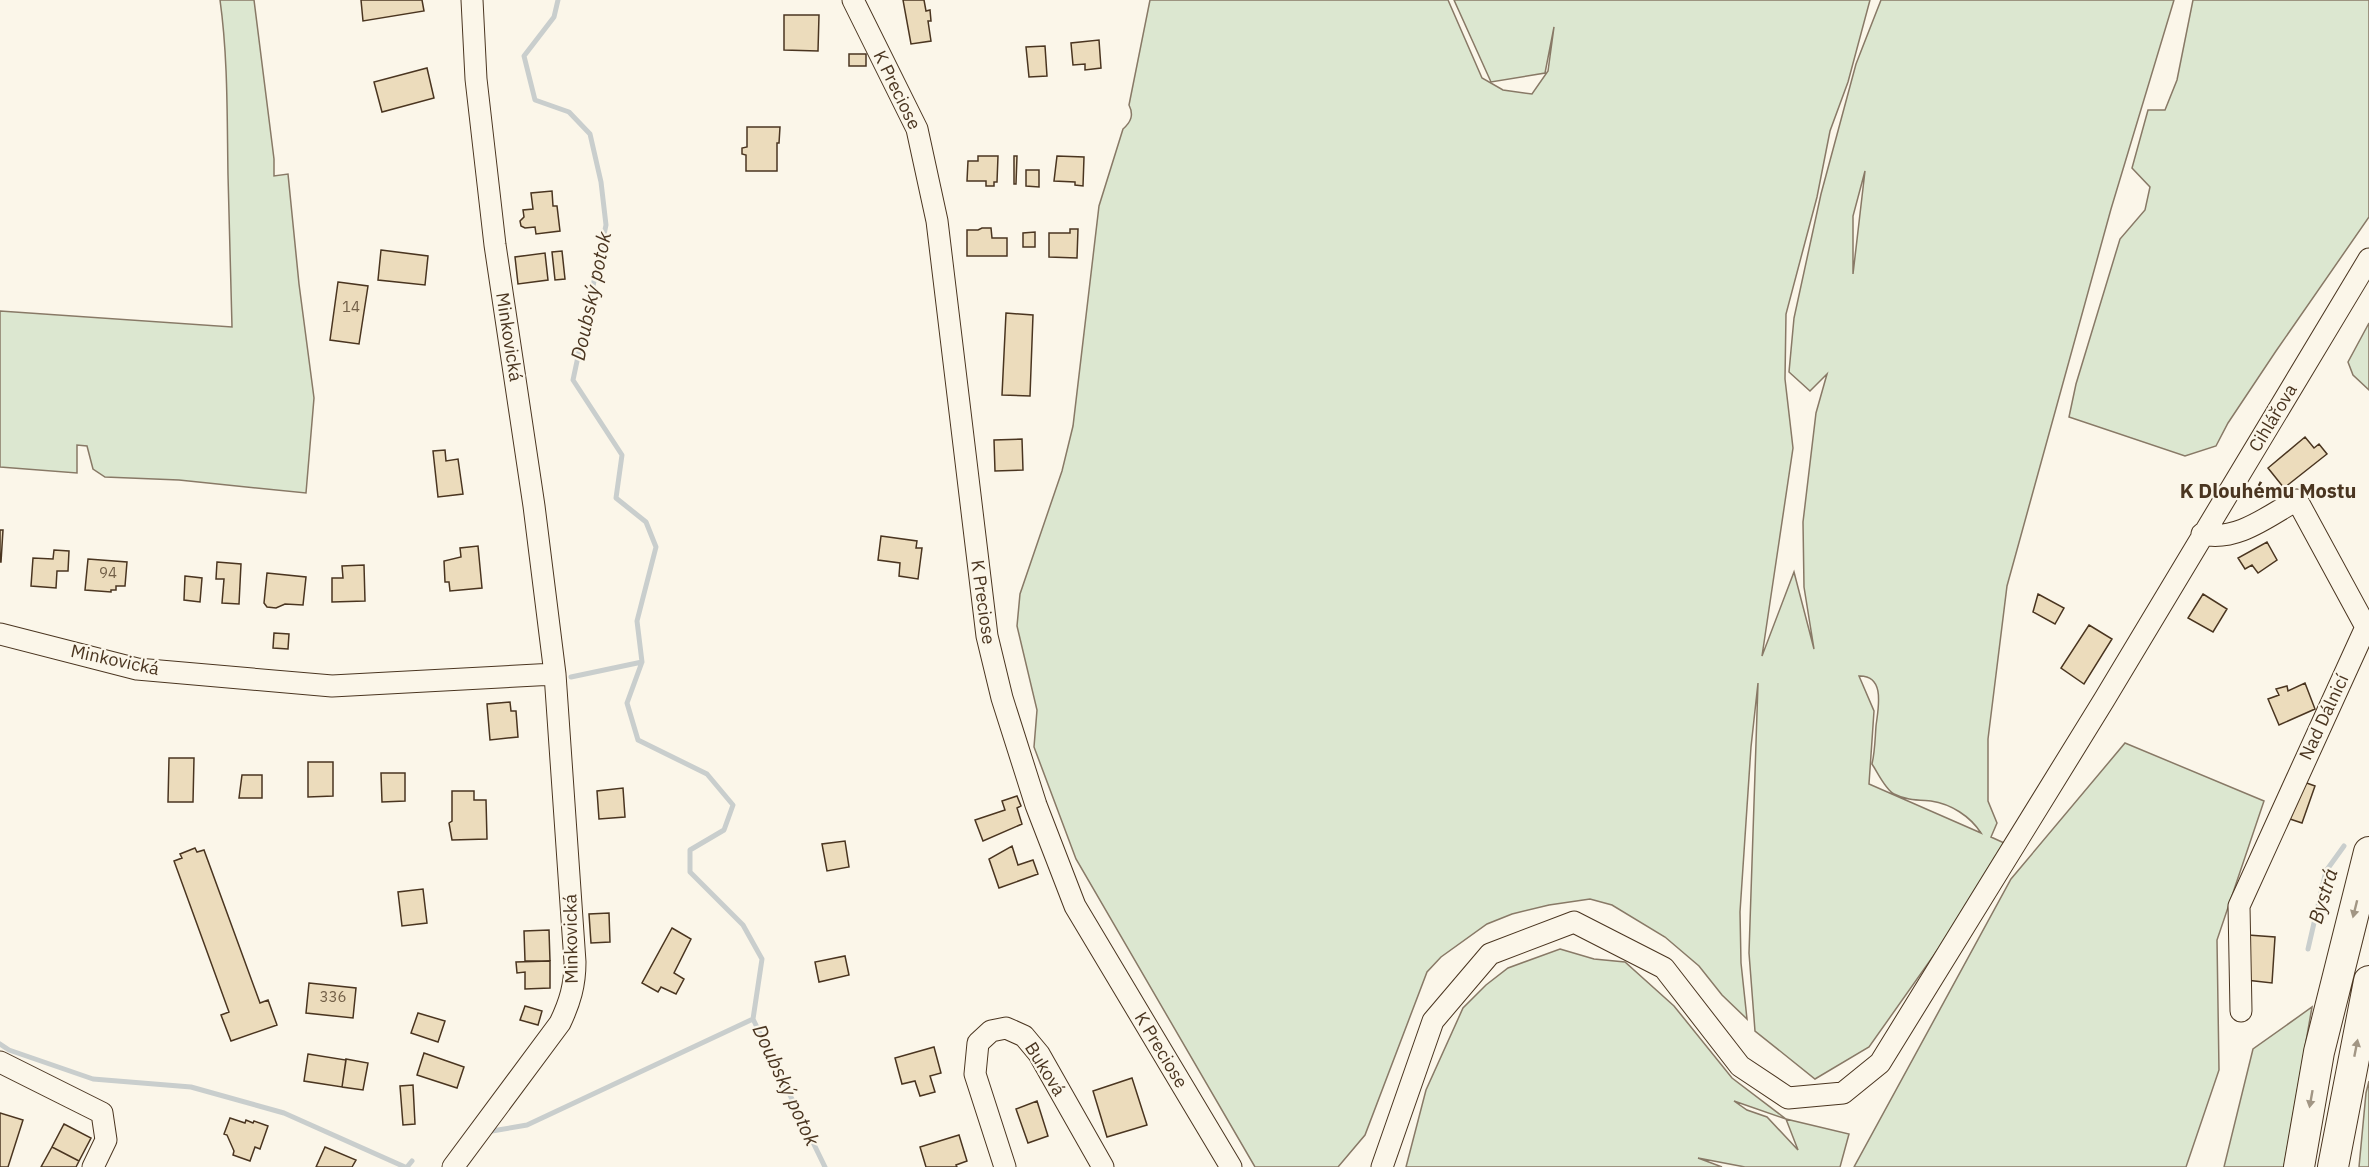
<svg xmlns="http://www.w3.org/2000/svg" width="2369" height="1167" viewBox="0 0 2369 1167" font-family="'IBM Plex Sans',sans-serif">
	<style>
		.green { fill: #dce7d0; stroke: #887966; stroke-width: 1.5; fill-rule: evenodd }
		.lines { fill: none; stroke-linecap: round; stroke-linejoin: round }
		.stream { stroke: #c9cecd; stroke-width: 5 }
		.building { fill: #ecdcbc; stroke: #4a3520; stroke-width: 1.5 }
		.minor-casing { stroke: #4a3520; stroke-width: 23 }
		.highway-casing { stroke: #4a3520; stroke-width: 32 }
		.minor { stroke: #fbf6e9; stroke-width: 21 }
		.highway { stroke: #fbf6e9; stroke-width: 30 }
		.oneway { fill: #a29684 }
		.labels { text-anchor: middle; stroke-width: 4.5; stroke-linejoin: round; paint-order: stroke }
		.number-label { font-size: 15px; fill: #725f47 }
		.street-label { font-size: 18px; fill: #4a3520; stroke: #fbf6e9 }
		.water-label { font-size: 20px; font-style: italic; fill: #4a3520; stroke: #fbf6e9 }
		.neighbourhood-label { font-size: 20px; font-weight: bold; fill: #4a3520; stroke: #fbf6e9 }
	</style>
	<rect width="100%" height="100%" fill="#fbf6e9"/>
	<!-- green -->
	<path class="green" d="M 220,0 L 254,0 L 274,159 L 274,176 L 288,174 L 299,284 L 314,398 L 306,493 L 179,480 L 105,477 L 93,469 L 87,446 L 77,445 L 77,473 L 0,467 L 0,311 L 232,327 C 231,276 229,226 228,175 C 227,117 228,57 220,0 Z
		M 1150,0 L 1448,0 L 1482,78 L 1503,90 L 1532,94 L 1548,71 L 1554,27 L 1545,73 L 1491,82 L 1454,0 L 1870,0 L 1848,82 L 1830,131 L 1817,197 L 1786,314 L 1785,379 L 1793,448 L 1762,656 L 1794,572 L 1814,649 L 1804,587 L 1803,522 L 1816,413 L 1827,374 L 1810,391 L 1789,372 L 1794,318 L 1821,194 L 1856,64 L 1881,0 L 2174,0 L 2111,209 L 2007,586 L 1988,739 L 1988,801 L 1997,823 L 1991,837 L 2011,846 L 1869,1047 L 1815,1079 L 1755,1031 L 1749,953 L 1758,683 L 1751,747 L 1740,912 L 1741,963 L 1747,1019 L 1722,995 L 1699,966 L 1665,937 L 1612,905 L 1590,899 L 1549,905 L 1512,914 L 1487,924 L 1441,957 L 1427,972 L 1365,1135 L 1338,1167 L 1255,1167 L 1076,859 L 1034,747 L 1037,710 L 1017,626 L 1020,594 L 1062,471 L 1073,426 L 1099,206 L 1123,129 C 1131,122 1134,115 1129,105 ZM 1865,171 L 1853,274 L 1853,216 ZM 1859,676 C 1886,675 1878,709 1876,726 C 1875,740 1875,751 1872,764 C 1878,773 1885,789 1894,794 C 1905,800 1919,800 1931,801 C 1951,804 1970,816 1981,833 L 1869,784 L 1874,711 Z
		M 2193,0 L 2369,0 L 2369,217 L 2276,351 L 2228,423 L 2216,446 L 2185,456 L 2069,417 L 2076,384 L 2120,239 L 2145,210 L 2150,187 L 2132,168 L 2148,110 L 2165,110 L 2177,80 Z
		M 2369,323 L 2369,390 L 2353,375 L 2348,362 Z
		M 2125,743 L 2264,801 L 2217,940 L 2219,1070 L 2186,1167 L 1854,1167 L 2011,879 Z
		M 1560,949 L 1594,959 L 1625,962 L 1674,1006 L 1732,1078 L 1786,1119 L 1849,1134 L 1840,1167 L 1745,1167 L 1698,1158 L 1722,1167 L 1406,1167 L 1426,1090 L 1463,1008 L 1486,985 L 1508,968 ZM 1734,1101 L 1786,1119 L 1798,1150 L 1767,1117 L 1747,1110 Z
		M 2312,1007 L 2284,1167 L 2224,1167 L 2253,1049 Z
		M 2369,1081 L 2369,1167 L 2359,1167 L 2366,1093 Z"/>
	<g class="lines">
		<!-- stream -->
		<path class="stream" d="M 558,0 L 554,17 L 524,56 L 535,100 L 569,112 L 590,134 L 601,182 L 606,225 L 573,380 L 622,455 L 616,498 L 646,522 L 656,547 L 637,621 L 642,662 L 627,703 L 638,740 L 707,774 L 733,805 L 724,830 L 690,850 L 690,872 L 743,925 L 762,959 L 753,1019 L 825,1167
			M 571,677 L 642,662
			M 2308,949 L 2326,871 L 2344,846
			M 0,1044 L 9,1050 L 93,1079 L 191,1087 L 284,1113 L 405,1167
			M 492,1131 L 527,1125 L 753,1019
			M 407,1167 L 412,1161"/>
	</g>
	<!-- building -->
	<path class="building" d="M 361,0 L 422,0 L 424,11 L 363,21 Z
		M 903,0 L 924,0 L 926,11 L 930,10 L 931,21 L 928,21 L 931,41 L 911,44 Z
		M 784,15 L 819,15 L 818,51 L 784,50 Z
		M 1099,40 L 1101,68 L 1085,70 L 1085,64 L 1073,65 L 1071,43 Z
		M 1045,46 L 1047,76 L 1029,77 L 1026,47 Z
		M 849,54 L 866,54 L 866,66 L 849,66 Z
		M 427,68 L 434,98 L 382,112 L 374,82 Z
		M 747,127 L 780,127 L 779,143 L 777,143 L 777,171 L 746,171 L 746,155 L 742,154 L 742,148 L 747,147 Z
		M 978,156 L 998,156 L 997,182 L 994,182 L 994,186 L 986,186 L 986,181 L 967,181 L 968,161 L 978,161 Z
		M 1014,156 L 1017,156 L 1016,184 L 1014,184 Z
		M 1057,156 L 1084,157 L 1083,186 L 1075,185 L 1075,182 L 1054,181 Z
		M 1026,170 L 1039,170 L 1039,187 L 1026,186 Z
		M 552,191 L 553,206 L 557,206 L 560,231 L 536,234 L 535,227 L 525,228 L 521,226 L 520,221 L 524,217 L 523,210 L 533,209 L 531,193 Z
		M 982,228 L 991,228 L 992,238 L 1007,238 L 1007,256 L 967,256 L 967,230 L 978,230 Z
		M 1070,229 L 1078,229 L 1077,258 L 1049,257 L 1049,233 L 1070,233 Z
		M 1035,232 L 1035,247 L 1023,247 L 1023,233 Z
		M 381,250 L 428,256 L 425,285 L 378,280 Z
		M 562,251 L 565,279 L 555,280 L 552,252 Z
		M 545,253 L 548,280 L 518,284 L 515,257 Z
		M 338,282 L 368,286 L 359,344 L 330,340 Z
		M 1006,313 L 1033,315 L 1030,396 L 1002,395 Z
		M 2305,437 L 2314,448 L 2319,444 L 2327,454 L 2284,488 L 2268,468 Z
		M 1022,439 L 1023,470 L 995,471 L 994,440 Z
		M 445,450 L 446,461 L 458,459 L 463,494 L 438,497 L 433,451 Z
		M 0,530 L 3,530 L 1,562 L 0,562 Z
		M 881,536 L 917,541 L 916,548 L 922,548 L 918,579 L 899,576 L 900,563 L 878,560 Z
		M 2267,542 L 2277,560 L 2258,573 L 2252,565 L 2245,569 L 2238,558 Z
		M 478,546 L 482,588 L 450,591 L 449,582 L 445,582 L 444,561 L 461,557 L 460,548 Z
		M 54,550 L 69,551 L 68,571 L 57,571 L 56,588 L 31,586 L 33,558 L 53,559 Z
		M 88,559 L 127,562 L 125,586 L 116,586 L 116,590 L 111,590 L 111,592 L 85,590 Z
		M 217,562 L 241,564 L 239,604 L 222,603 L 224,579 L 216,579 Z
		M 364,565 L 365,601 L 332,602 L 332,578 L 343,578 L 342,566 Z
		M 267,573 L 306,577 L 303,605 L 285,604 L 276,608 L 267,607 L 264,603 Z
		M 185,576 L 202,578 L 200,602 L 184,600 Z
		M 2038,594 L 2064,608 L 2055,624 L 2033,612 Z
		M 2203,594 L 2227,609 L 2213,632 L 2188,618 Z
		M 2089,625 L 2112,639 L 2084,684 L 2061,668 Z
		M 274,633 L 289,634 L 288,649 L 273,648 Z
		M 2305,683 L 2315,709 L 2279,725 L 2268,699 L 2279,695 L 2276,689 L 2287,686 L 2288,691 Z
		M 510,702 L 511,711 L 516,711 L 518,737 L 490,740 L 487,704 Z
		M 169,758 L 194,758 L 193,802 L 168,802 Z
		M 308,762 L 333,762 L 333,796 L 308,797 Z
		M 381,773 L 405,773 L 405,801 L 382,802 Z
		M 242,775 L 262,775 L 262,798 L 239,798 Z
		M 2301,781 L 2315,786 L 2302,823 L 2287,818 Z
		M 623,788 L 625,817 L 599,819 L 597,791 Z
		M 452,791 L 474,791 L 474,800 L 486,800 L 487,839 L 452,840 L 449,823 L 452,821 Z
		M 1017,796 L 1021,806 L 1017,808 L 1022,824 L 983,841 L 975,820 L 1005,810 L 1002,801 Z
		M 845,841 L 849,867 L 827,871 L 822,844 Z
		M 1012,846 L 1018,865 L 1033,860 L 1038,874 L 999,888 L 989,859 Z
		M 195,848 L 197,852 L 204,850 L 260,1003 L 268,1000 L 277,1025 L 231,1041 L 221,1015 L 229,1012 L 174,861 L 182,858 L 180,854 Z
		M 423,889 L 427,923 L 402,926 L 398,892 Z
		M 609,913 L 610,942 L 591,943 L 589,914 Z
		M 672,928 L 691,939 L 674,973 L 684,979 L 676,994 L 661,987 L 658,992 L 642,983 Z
		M 549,930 L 550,961 L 525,961 L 524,931 Z
		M 2248,935 L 2275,937 L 2272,983 L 2246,980 Z
		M 845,956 L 849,975 L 819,982 L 815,962 Z
		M 550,961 L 550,988 L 525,989 L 525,972 L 517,973 L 516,962 Z
		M 309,983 L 356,988 L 353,1018 L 306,1013 Z
		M 525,1006 L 542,1011 L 538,1025 L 520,1020 Z
		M 418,1013 L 445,1021 L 438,1042 L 411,1033 Z
		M 934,1047 L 941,1073 L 930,1076 L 935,1092 L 920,1096 L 915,1081 L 902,1084 L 895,1058 Z
		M 424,1053 L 464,1067 L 457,1088 L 417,1075 Z
		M 308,1054 L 346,1060 L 342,1087 L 304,1081 Z
		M 346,1059 L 368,1063 L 363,1090 L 342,1087 Z
		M 1132,1078 L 1147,1125 L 1107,1137 L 1093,1091 Z
		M 413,1085 L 415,1124 L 403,1125 L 400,1086 Z
		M 1037,1101 L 1048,1136 L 1028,1143 L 1016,1109 Z
		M 0,1113 L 23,1120 L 8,1167 L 0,1167 Z
		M 230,1118 L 245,1123 L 246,1120 L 253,1123 L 254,1121 L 268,1126 L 260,1149 L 255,1147 L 250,1161 L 233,1155 L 234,1151 L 227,1135 L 224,1134 Z
		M 64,1124 L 91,1138 L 79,1161 L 52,1147 Z
		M 959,1135 L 967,1161 L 956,1165 L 957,1167 L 926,1167 L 920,1147 Z
		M 52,1147 L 79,1161 L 76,1167 L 41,1167 Z
		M 325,1147 L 356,1160 L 352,1167 L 316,1167 Z"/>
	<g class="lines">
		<defs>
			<path id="minor" d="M 853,0 L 917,129 L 937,221 L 987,636 L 1002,698 L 1036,805 L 1075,906 L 1231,1167
				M 2202,534 C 2237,542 2268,516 2297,500 L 2366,627 L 2239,906 L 2241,1011
				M 0,634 L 137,669 L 332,686 L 555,674
				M 0,1062 L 102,1113 L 106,1140 L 93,1167
				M 453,1167 L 560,1023 C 570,1002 575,985 575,962 L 555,674 L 534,506 L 495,245 L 476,79 L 472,0
				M 1005,1167 L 975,1074 L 978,1043 L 991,1031 L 1006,1028 L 1024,1036 L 1039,1054 L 1103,1167
				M 1382,1167 L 1433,1021 L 1490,954 L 1574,922 L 1664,968 L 1740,1066 L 1788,1098 L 1843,1093 L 1880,1063 L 2104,700 L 2369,259"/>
			<path id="highway" d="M 2299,1167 L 2319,1052 L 2369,852
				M 2333,1167 L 2369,981"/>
		</defs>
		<!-- minor casing -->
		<use href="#minor" class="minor-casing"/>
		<!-- highway casing -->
		<use href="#highway" class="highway-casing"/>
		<!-- minor -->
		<use href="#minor" class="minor"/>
		<!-- highway -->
		<use href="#highway" class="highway"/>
	</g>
	<!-- one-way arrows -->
	<defs><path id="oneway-solid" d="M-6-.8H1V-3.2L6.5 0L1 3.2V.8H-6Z" transform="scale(1.5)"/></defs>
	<g class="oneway">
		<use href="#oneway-solid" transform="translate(2355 909) rotate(104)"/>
		<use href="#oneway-solid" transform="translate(2356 1048) rotate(-79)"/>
		<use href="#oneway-solid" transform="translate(2311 1099) rotate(100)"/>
	</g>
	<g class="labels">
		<!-- number labels -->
		<g class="number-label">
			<text x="351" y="312">14</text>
			<text x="108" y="578">94</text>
			<text x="333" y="1002">336</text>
		</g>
		<!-- street labels -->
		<g class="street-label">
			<text transform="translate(897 90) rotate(64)" y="6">K Preciose</text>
			<text transform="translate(509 337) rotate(81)" y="6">Minkovická</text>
			<text transform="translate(2273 418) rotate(-59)" y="6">Cihlářova</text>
			<text transform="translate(983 602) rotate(82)" y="6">K Preciose</text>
			<text transform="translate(115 660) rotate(12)" y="6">Minkovická</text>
			<text transform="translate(2324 717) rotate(-65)" y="6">Nad Dálnicí</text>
			<text transform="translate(571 939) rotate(-91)" y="6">Minkovická</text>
			<text transform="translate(1161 1050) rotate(59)" y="6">K Preciose</text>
			<text transform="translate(1045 1069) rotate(58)" y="6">Buková</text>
		</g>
		<!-- water labels -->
		<g class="water-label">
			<text transform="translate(591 296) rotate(-78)" y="7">Doubský potok</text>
			<text transform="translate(2323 896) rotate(-73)" y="7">Bystrá</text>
			<text transform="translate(786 1085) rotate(65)" y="7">Doubský potok</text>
		</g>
		<!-- neighbourhood labels -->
		<g class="neighbourhood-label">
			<text x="2268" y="498">K Dlouhému Mostu</text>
		</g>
	</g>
</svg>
